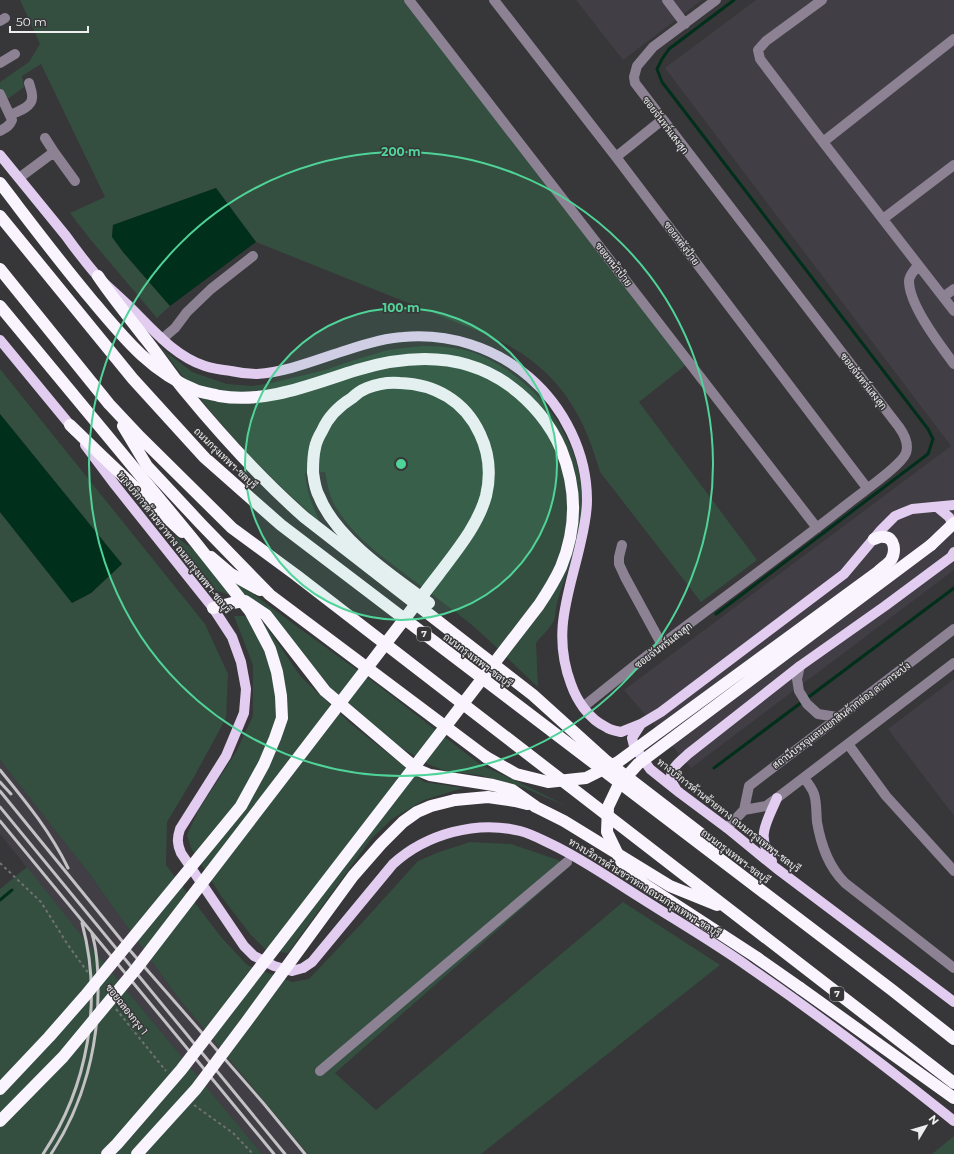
<svg xmlns="http://www.w3.org/2000/svg" width="954" height="1154" viewBox="0 0 954 1154" font-family="Montserrat,Sarabun,sans-serif">
	<style>
		.built { fill: #423e45 }
		.green { fill: #344f40 }
		.water { fill: #002f1b }
		.lines { fill: none; stroke-linecap: round; stroke-linejoin: round }
		.stream { stroke: #002f1b; stroke-width: 3 }
		.path { stroke: #727173; stroke-width: 2; stroke-dasharray: 3 3; stroke-linecap: butt }
		.minor { stroke: #8c8293; stroke-width: 10 }
		.major { stroke: #e2cdf1; stroke-width: 10 }
		.highway { stroke: #f9f4fd; stroke-width: 12 }
		.rail { stroke: #c2c1c3; stroke-width: 3 }
		.highway-bridge { stroke: #f9f4fd; stroke-width: 12 }
		.ring { fill: none; stroke: #50d398; stroke-width: 2 }
		.labels { text-anchor: middle; stroke-width: 3; stroke-linejoin: round; paint-order: stroke }
		.shield { fill: #373638; stroke: #b7b6b8; stroke-width: 1 }
		.shield-label { font-size: 9px; font-weight: bold; fill: #eeedef }
		.street-label { font-size: 10px; fill: #eeedef; stroke: #373638 }
		.centre { fill: #50d398; stroke: #373638; stroke-width: 2 }
		.ring-label { font-size: 12px; text-anchor: middle; font-weight: bold; fill: #50d398; stroke: #373638; stroke-width: 3; stroke-linejoin: round; paint-order: stroke }
	</style>
	<rect width="100%" height="100%" fill="#373638"/>
	<!-- built -->
	<path class="built" d="M 576,0 L 702,0 L 623,60 Z
		M 756,0 L 954,0 L 954,570 L 691,768 L 624,690 L 951,446 L 665,68 Z
		M 954,679 L 954,816 L 888,729 Z
		M 0,760 L 88,872 L 176,995 L 308,1154 L 262,1154 L 82,936 L 0,834 Z"/>
	<!-- green -->
	<path class="green" d="M 20,0 L 408,0 L 687,364 L 639,402 L 757,560 L 701,602 L 600,472 C 586,423 567,385 524,355 C 510,345 493,338 478,331 L 256,242 L 216,188 L 113,225 L 112,237 L 123,252 L 170,306 L 157,318 L 90,239 L 70,213 L 105,197 L 41,64 L 22,76 L 24,87 L 9,98 L 0,100 L 0,82 L 29,62 L 40,44 Z
		M 421,346 C 438,346 455,347 472,352 C 532,374 583,436 582,502 C 582,527 573,555 565,579 C 561,588 558,598 556,608 C 555,612 556,618 553,622 C 549,630 541,636 536,643 L 538,687 C 516,667 495,645 472,625 C 448,606 422,587 397,568 C 373,550 349,531 334,504 C 329,494 327,483 325,472 L 305,473 C 307,492 312,505 320,522 C 287,493 257,464 228,432 C 204,405 183,376 161,348 L 192,372 L 227,384 L 252,386 L 271,383 L 325,370 L 351,361 L 388,350 Z
		M 0,369 L 205,624 L 228,674 L 226,718 L 194,777 L 167,822 L 166,865 L 221,937 L 247,965 L 292,982 L 309,979 L 361,924 L 418,861 L 439,852 L 470,842 L 511,844 L 558,860 L 569,867 L 335,1073 L 376,1110 L 623,902 L 720,965 L 481,1154 L 308,1154 L 176,995 L 88,872 L 0,760 L 0,512 L 72,603 L 91,593 L 122,564 L 0,414 Z
		M 167,530 L 295,625 L 379,686 L 481,765 L 525,785 L 568,807 L 522,787 L 479,775 L 446,771 L 430,765 L 397,745 L 328,687 L 265,606 L 214,590 Z
		M 234,616 L 244,616 L 266,626 L 301,677 L 350,723 L 424,782 L 463,788 L 424,800 L 392,819 L 371,839 L 288,953 L 267,951 L 250,934 L 221,896 L 191,848 L 187,835 L 198,811 L 236,752 L 253,716 L 253,665 Z
		M 27,867 L 82,936 L 262,1154 L 0,1154 L 0,889 Z
		M 954,1136 L 954,1154 L 932,1154 Z"/>
	<!-- water -->
	<path class="water" d="M 216,188 L 256,242 L 170,306 L 123,252 L 112,237 L 113,225 Z
		M 0,414 L 122,564 L 91,593 L 72,603 L 0,512 Z"/>
	<g class="lines">
		<!-- stream -->
		<path class="stream" d="M 716,614 L 928,454 L 933,439 L 928,429 L 662,82 L 657,69 L 662,59 L 669,49 L 734,0
			M 714,768 L 954,588
			M 0,900 L 12,890"/>
		<!-- path -->
		<path class="path" d="M 0,863 L 41,902 L 68,945 L 89,974
			M 116,1009 L 166,1071
			M 194,1105 L 233,1133 L 253,1154"/>
		<!-- minor -->
		<path class="minor" d="M 409,0 L 817,528
			M 494,0 L 616,157 L 867,488
			M 667,0 L 685,24
			M 822,0 L 766,41 L 758,50 L 760,59 L 823,142 L 954,311
			M 0,21 L 5,18
			M 0,63 L 15,54
			M 0,94 L 12,120 C 10,126 5,128 0,131
			M 10,115 C 17,112 32,107 32,98 C 33,93 30,87 29,83
			M 45,138 L 54,152 L 75,181
			M 823,142 L 954,39
			M 616,157 L 662,120
			M 19,178 L 54,152
			M 883,219 L 954,165
			M 918,265 C 915,270 909,275 909,281 C 909,305 940,345 954,364
			M 943,297 L 954,289
			M 162,339 L 175,328 L 187,312 L 211,289 L 253,256
			M 622,545 L 619,557 L 619,564 L 625,577 L 662,645
			M 800,666 L 797,679 L 799,691 L 807,704 L 818,714 L 837,717
			M 583,707 C 609,686 635,665 661,645 C 724,597 788,551 850,502 C 862,492 901,466 906,453 C 909,444 904,434 899,427 L 635,83 L 634,77 L 637,66 L 653,47 L 716,0
			M 848,744 L 886,796 L 954,871
			M 804,778 C 808,783 812,788 814,794 C 817,803 816,813 817,822 C 821,845 828,866 845,883 L 954,968
			M 744,810 L 749,786 L 954,629
			M 727,828 L 744,810 L 766,806 L 777,798 L 954,663
			M 320,1071 L 567,862"/>
		<!-- major -->
		<path class="major" d="M 0,155 C 22,182 44,209 66,236 C 76,250 87,264 98,277 C 109,288 121,298 132,309 C 154,331 175,356 205,366 C 214,369 223,370 231,371 C 240,373 248,374 257,374 C 288,372 318,359 347,350 C 365,344 384,338 403,337 C 449,333 494,347 529,377 C 564,407 587,453 587,500 C 587,514 584,528 581,541 C 570,592 551,631 571,684 C 577,701 589,719 606,727 C 610,730 616,731 621,732 L 641,724 L 661,712 L 844,574 L 881,530 L 895,516 L 912,509 L 954,505
			M 0,340 L 75,431
			M 85,445 L 115,485 L 213,608 L 232,637 L 241,662 L 246,689 L 244,713 L 226,756 L 180,829 C 177,838 177,844 181,853 L 244,946 L 254,956 L 274,966 L 292,971 L 303,968 L 312,962 L 393,864 C 426,834 476,820 520,831 C 532,834 542,840 553,845 C 584,860 612,880 641,898 C 677,921 715,943 750,968 C 820,1016 888,1068 954,1121
			M 937,507 L 949,517 L 954,526
			M 641,724 L 632,738 L 634,746 L 650,769 L 680,793 L 727,828 L 776,868 L 954,1002
			M 676,789 C 664,771 676,766 688,754 L 800,666 L 885,606 L 951,557 L 954,552
			M 772,861 C 756,835 766,824 777,798"/>
		<!-- highway -->
		<path class="highway" d="M 0,216 L 133,379 L 204,457 L 281,525 L 892,990 L 954,1039
			M 0,269 L 109,404 L 140,437 L 232,528 L 296,575 L 954,1083
			M 98,276 C 112,297 128,316 144,337 C 158,354 170,373 184,390 C 221,435 260,478 304,517 L 533,695 L 605,760 L 718,847
			M 70,425 L 102,456 L 182,532
			M 123,426 L 147,466 L 201,524 L 270,595 L 486,757
			M 313,472 C 314,480 315,489 319,496 C 336,539 392,576 429,603
			M 874,539 C 877,538 881,536 884,537 C 895,537 896,552 891,560 C 888,564 883,567 879,571
			M 931,545 L 954,523
			M 211,557 L 231,574 L 260,590
			M 213,608 L 232,603 L 245,601 L 266,615 L 325,691 L 418,770 L 430,775 L 493,785 L 512,790 L 536,807 L 564,821 L 670,886 L 717,905
			M 455,800 L 488,797 L 515,801 L 527,804
			M 800,988 L 954,1098"/>
		<!-- rail -->
		<path class="rail" d="M 0,770 C 26,802 50,831 68,868
			M 0,782 L 11,794
			M 0,791 L 127,947 L 264,1104 L 305,1154
			M 0,807 L 285,1154
			M 0,821 L 274,1154
			M 43,1154 C 88,1087 103,1001 82,923
			M 51,1154 C 84,1104 99,1045 98,986 C 98,969 97,950 92,934"/>
		<!-- highway-bridge -->
		<path class="highway-bridge" d="M 0,183 C 30,222 59,261 91,299 C 122,336 151,373 198,391 C 204,393 212,394 219,396 C 267,404 312,384 357,370 C 410,354 464,352 510,386 C 532,402 551,425 561,449 C 577,488 577,528 561,567 C 555,580 547,593 539,605 L 181,1070 L 117,1144 L 107,1154
			M 0,306 L 192,538 L 250,611 L 270,649 L 277,672 L 281,696 L 282,718 L 275,738 L 264,764 L 241,806 L 85,996 L 49,1037 L 0,1089
			M 486,757 L 516,774 L 548,782 L 586,778 L 618,762 L 879,571
			M 800,988 L 756,957 L 644,884 L 623,865 L 607,832 L 608,807 L 618,786 L 638,764 L 931,545
			M 0,1121 L 63,1057 L 136,969 L 439,574 C 457,550 478,525 486,496 C 491,475 489,453 480,434 C 465,401 435,384 400,383 C 389,382 377,384 367,388 C 362,390 356,394 352,398 C 339,406 328,417 322,431 C 319,436 316,442 315,448 C 313,456 313,464 313,472
			M 137,1154 L 196,1089 L 247,1021 L 353,876 L 381,844 L 403,822 L 417,812 L 431,806 L 455,800"/>
	</g>
	<!-- distance rings -->
	<circle cx="401" cy="464" r="156" fill="#50d398" fill-opacity=".12"/>
	<g class="ring">
		<circle cx="401" cy="464" r="156"/>
		<circle cx="401" cy="464" r="312"/>
	</g>
	<g class="labels">
		<!-- shield labels -->
		<g class="shield">
			<rect x="417" y="627" width="14" height="14" rx="3"/>
			<rect x="830" y="987" width="14" height="14" rx="3"/>
		</g>
		<g class="shield-label">
			<text x="424" y="637">7</text>
			<text x="837" y="997">7</text>
		</g>
		<!-- street labels -->
		<g class="street-label">
			<text transform="translate(666 125) rotate(53)" y="4">ซอยจันทร์แสงสุก</text>
			<text transform="translate(682 243) rotate(53)" y="4">ซอยหลังป้าย</text>
			<text transform="translate(614 264) rotate(52)" y="4">ซอยหน้าป้าย</text>
			<text transform="translate(864 381) rotate(52)" y="4">ซอยจันทร์แสงสุก</text>
			<text transform="translate(226 458) rotate(44)" y="4">ถนนกรุงเทพฯ-ชลบุรี</text>
			<text transform="translate(175 542) rotate(52)" y="4">ทางบริการด้านขวาทาง ถนนกรุงเทพฯ-ชลบุรี</text>
			<text transform="translate(663 645) rotate(-37)" y="4">ซอยจันทร์แสงสุก</text>
			<text transform="translate(478 660) rotate(37)" y="4">ถนนกรุงเทพฯ-ชลบุรี</text>
			<text transform="translate(841 715) rotate(-37)" y="4">สถานีบรรจุและแยกสินค้ากล่อง ลาดกระบัง</text>
			<text transform="translate(729 815) rotate(38)" y="4">ทางบริการด้านซ้ายทาง ถนนกรุงเทพฯ-ชลบุรี</text>
			<text transform="translate(736 856) rotate(37)" y="4">ถนนกรุงเทพฯ-ชลบุรี</text>
			<text transform="translate(645 887) rotate(32)" y="4">ทางบริการด้านขวาทาง ถนนกรุงเทพฯ-ชลบุรี</text>
			<text transform="translate(127 1009) rotate(52)" y="4">ซอยฉลองกรุง 1</text>
		</g>
	</g>
	<circle cx="401" cy="464" r="6" class="centre"/>
	<g class="ring-label">
		<text x="401" y="156">200 m</text>
		<text x="401" y="312">100 m</text>
	</g>
	<!-- north arrow -->
	<g transform="translate(926 1126) rotate(52)" stroke="#373638" stroke-width="3" paint-order="stroke">
	<path d="M0-3L7 15L0 10L-7 15Z" fill="#eeedef"/>
	<text y="-6" font-size="11" font-weight="bold" text-anchor="middle" fill="#eeedef">N</text>
	</g>
	<!-- scale -->
	<path d="M10 26v6h78v-6" fill="none" stroke="#eeedef" stroke-width="2"/>
	<text x="16" y="26" font-size="12" fill="#eeedef" stroke="#373638" stroke-width="3" paint-order="stroke">50 m</text>
</svg>
